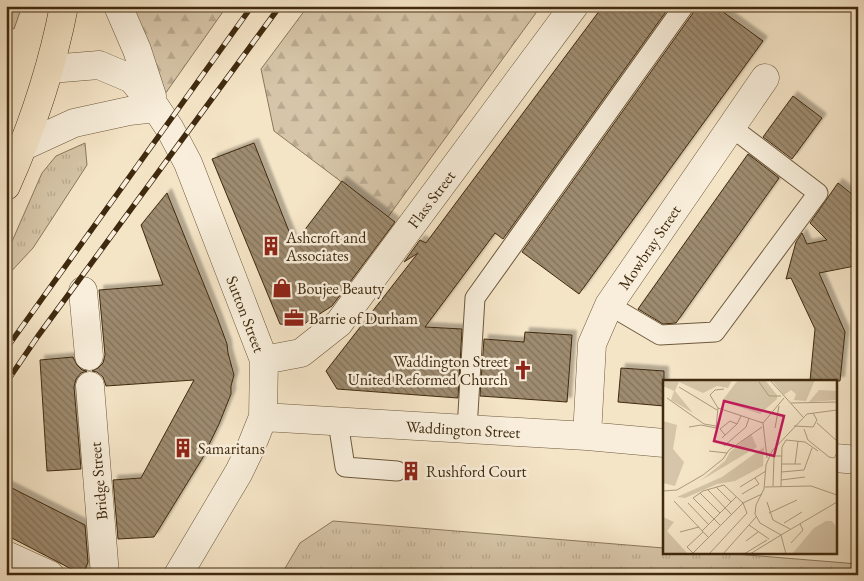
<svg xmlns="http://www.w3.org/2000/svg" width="864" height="581" viewBox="0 0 864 581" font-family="'EB Garamond',serif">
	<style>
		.grass { fill: url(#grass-tufts); stroke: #8b785c }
		.forest { fill: url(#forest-firs); stroke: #8b785c }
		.building { fill: url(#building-back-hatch); stroke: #402a0f; filter: url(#shadow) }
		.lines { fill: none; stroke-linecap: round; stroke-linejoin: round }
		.lane-casing { stroke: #6d593d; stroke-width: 21 }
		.street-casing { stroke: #6d593d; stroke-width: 29 }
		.highway-casing { stroke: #402a0f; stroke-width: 29 }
		.lane { stroke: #f8eedb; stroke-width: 19 }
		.street { stroke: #f8eedb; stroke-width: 28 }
		.highway { stroke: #f5e5c7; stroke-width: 28 }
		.rail-casing { stroke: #402a0f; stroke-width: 5.5 }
		.rail { stroke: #f8eedb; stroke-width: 4; stroke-dasharray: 11; stroke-linecap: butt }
		.labels { text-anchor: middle; stroke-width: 5; stroke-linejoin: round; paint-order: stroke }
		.street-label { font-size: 16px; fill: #402a0f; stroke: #f8eedb }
		.poi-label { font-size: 16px; fill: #402a0f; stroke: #f8eedb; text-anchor: start }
		.inset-road { fill: none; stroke: #ad9a7d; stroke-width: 1 }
		.view { fill: #c2185b; fill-opacity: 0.15; stroke: #c2185b; stroke-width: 2.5 }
		.inset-edge { fill: none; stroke: #402a0f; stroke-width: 2.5 }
	</style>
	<defs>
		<pattern id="grass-tufts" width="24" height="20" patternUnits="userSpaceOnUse" patternTransform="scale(1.25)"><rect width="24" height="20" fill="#d6c5a8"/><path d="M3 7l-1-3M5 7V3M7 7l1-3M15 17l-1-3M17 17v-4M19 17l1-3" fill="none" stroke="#b9a98f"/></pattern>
		<pattern id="forest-firs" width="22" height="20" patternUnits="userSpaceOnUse" patternTransform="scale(1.25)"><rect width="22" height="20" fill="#d6c5a8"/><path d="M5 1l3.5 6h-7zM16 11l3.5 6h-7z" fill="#b9a98f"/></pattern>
		<pattern id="building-back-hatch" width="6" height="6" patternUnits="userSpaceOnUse" patternTransform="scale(1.25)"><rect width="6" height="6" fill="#9e8b6f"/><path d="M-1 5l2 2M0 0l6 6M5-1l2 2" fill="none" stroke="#82725a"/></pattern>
		<filter id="shadow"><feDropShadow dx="4.5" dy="-4.5" stdDeviation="1" flood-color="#0004"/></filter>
	</defs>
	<rect width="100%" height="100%" fill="#f5e5c7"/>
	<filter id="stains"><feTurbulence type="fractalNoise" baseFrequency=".004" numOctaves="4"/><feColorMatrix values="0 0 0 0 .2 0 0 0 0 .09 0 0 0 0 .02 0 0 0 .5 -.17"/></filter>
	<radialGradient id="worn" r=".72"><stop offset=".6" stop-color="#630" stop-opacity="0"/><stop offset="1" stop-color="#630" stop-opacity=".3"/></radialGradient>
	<!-- grass -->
	<path class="grass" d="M 8,6 L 22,6 L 14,29 L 6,26 L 6,12 Z
		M 85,143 L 87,165 L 33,248 L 6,277 L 6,255 L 42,173 L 56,156 Z
		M 333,521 L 664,548 L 664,552 L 711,552 L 858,564 L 858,575 L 281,575 L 300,543 Z"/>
	<!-- forest -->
	<path class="forest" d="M 134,6 L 227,6 L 165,94 L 145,44 Z
		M 308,6 L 541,6 L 388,217 L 274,131 L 261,69 Z"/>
	<!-- building -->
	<path class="building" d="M 603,6 L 670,6 L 503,239 L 495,233 L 425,327 L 462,329 L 458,398 L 337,389 L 326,371 L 418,253 L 404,262 L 420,240 L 426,243 Z
		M 695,6 L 715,6 L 763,41 L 579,294 L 522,252 L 693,13 Z
		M 793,96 L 822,118 L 792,159 L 763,137 Z
		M 254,143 L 294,244 L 342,181 L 395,222 L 332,306 L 301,326 L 280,324 L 212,159 Z
		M 748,154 L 779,178 L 676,323 L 663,324 L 638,309 Z
		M 838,183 L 858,199 L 858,269 L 855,266 L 819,273 L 845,332 L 840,381 L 810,381 L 815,329 L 791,278 L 786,279 L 796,242 L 802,233 L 807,244 L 827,240 L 810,223 Z
		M 167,193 L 217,317 L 227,344 L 228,353 L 234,375 L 231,386 L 231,394 L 219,424 L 202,459 L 154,537 L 118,539 L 113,480 L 141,478 L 194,380 L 106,386 L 103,377 L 97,372 L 92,371 L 98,368 L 103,363 L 105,355 L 99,290 L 163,285 L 141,225 Z
		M 525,332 L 572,335 L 567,402 L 480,396 L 484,339 L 524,342 Z
		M 73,357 L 77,365 L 82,370 L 87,371 L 81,373 L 76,379 L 74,387 L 81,469 L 47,471 L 40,360 Z
		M 621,368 L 664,371 L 664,406 L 618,402 Z
		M 6,485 L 85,525 L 88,562 L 83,575 L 6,535 Z"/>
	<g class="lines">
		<defs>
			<path id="lane" d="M 609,305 L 660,335 L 715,332 L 818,193 L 731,127
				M 338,422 L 345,467 L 397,471
				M 467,429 L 475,298 L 684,6"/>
			<path id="street" d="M 118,6 L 137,50 L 152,96
				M 50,69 L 99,65 L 132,79 L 156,108 L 170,129 L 188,163 L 264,360 L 263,417 L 251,447 L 239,472 L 178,575
				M 24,146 L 74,123 L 129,111 L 156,108
				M 83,291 L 89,356
				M 264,360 L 301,353 L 339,323 L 574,6
				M 90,386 L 105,575
				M 263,417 L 587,436 L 664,443
				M 587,436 L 592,344 L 609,305 L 765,78
				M 835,458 L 858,460
				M 6,555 L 50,575"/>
			<path id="highway" d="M 6,186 C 32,128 52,68 64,6"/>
		</defs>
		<!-- lane casing -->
		<use href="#lane" class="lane-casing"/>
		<!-- street casing -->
		<use href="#street" class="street-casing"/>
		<!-- highway casing -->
		<use href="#highway" class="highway-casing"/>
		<!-- lane -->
		<use href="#lane" class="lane"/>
		<!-- street -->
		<use href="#street" class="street"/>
		<!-- highway -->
		<use href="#highway" class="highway"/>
		<defs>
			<path id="rail" d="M 6,349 L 252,6
				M 6,383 L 38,336 L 280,6"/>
		</defs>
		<!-- rail casing -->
		<use href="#rail" class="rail-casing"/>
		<!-- rail -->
		<use href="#rail" class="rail"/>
	</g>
	<!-- icons -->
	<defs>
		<symbol id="building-bare" viewBox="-9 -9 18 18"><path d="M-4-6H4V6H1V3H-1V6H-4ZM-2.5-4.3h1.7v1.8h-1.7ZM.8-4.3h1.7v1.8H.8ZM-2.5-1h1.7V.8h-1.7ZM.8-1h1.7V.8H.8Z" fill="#8f2418" stroke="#f8eedb" stroke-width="2.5" paint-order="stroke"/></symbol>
		<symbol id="shop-bare" viewBox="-9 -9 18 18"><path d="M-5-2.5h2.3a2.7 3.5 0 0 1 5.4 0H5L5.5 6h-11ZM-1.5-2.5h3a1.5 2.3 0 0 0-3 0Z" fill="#8f2418" stroke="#f8eedb" stroke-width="2.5" paint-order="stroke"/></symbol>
		<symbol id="office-bare" viewBox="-9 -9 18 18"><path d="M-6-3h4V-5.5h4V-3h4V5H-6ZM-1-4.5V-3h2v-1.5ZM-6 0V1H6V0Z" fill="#8f2418" stroke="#f8eedb" stroke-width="2.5" paint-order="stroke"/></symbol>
		<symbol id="church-bare" viewBox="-9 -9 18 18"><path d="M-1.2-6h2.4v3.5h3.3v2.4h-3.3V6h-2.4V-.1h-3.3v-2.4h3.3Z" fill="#8f2418" stroke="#f8eedb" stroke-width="2.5" paint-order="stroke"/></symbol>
	</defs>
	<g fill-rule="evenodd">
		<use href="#building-bare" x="257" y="232" width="28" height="28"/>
		<use href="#shop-bare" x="268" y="274" width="28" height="28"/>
		<use href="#office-bare" x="280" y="304" width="28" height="28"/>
		<use href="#church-bare" x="509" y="356" width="28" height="28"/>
		<use href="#building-bare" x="169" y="434" width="28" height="28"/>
		<use href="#building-bare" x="397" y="457" width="28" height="28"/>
	</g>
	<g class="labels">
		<!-- street labels -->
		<g class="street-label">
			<text transform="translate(431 199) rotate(-53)" y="6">Flass Street</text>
			<text transform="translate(649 247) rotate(-56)" y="6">Mowbray Street</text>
			<text transform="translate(246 314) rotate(69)" y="6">Sutton Street</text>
			<text transform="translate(463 429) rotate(3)" y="6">Waddington Street</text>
			<text transform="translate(98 481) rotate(-95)" y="6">Bridge Street</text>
		</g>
		<!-- poi labels -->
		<g class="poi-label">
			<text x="286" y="243">Ashcroft and<tspan x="286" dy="18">Associates</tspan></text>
			<text x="297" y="294">Boujee Beauty</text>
			<text x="309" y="324">Barrie of Durham</text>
			<text x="508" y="367" text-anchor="end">Waddington Street<tspan x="508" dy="18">United Reformed Church</tspan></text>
			<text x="198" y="454">Samaritans</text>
			<text x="426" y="477">Rushford Court</text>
		</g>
	</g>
	<!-- overview -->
	<g transform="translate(663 380)">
		<rect width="174" height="174" fill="#f5e5c7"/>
		<path d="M 75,0 L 102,0 L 114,15 L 114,19 L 97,34 L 59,21 Z" fill="#d6c5a8"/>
		<path d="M 0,0 L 69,0 L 65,8 L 54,6 L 40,13 L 16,2 L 12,11 L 30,33 L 8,20 L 11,11 L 0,6 ZM 156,10 L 174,11 L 174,20 L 146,22 ZM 0,41 L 14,45 L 10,69 L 21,82 L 12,106 L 0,103 ZM 88,54 L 94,67 L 37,101 L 62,81 L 67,72 ZM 101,67 L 100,86 L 72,101 L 54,104 L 22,118 L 14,117 L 59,97 ZM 0,137 L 11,142 L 4,151 L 25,174 L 0,174 Z" fill="#d6c5a8"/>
		<path d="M 163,141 L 169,141 L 174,148 L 174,174 L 129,174 L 151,148 Z" fill="#d6c5a8"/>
		<path d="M 109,0 L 152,0 L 143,21 L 131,20 L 133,14 L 128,10 L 121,15 Z" fill="#d6c5a8"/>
		<path class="inset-road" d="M 107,0 L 140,37M 96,2 L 106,16 L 118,16M 16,7 L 54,30M 4,18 L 41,44 L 53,46M 128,23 L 174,22M 55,28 L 100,43M 55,28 L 47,15 L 52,10 L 61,9M 154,43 L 174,61M 131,46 L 150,47 L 154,40 L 150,33M 26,47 L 38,45 L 53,48 L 55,28M 112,48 L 116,26M 141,49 L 145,60 L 166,77 L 171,78 L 174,73M 62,55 L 57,49 L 67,41 L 74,44M 59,58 L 74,44 L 78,36M 61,66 L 83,47 L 86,38M 46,71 L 64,73M 104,78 L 100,43 L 121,18M 118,84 L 138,84M 132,84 L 135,61M 118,92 L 141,90 L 149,68M 118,100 L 142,97M 110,106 L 111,76 L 119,76M 53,107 L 68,122M 77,107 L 103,91M 102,107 L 148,106 L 174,115M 118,107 L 119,67 L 123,60 L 142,62 L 155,71M 45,110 L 68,134M 0,111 L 14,110 L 40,95 L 60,79 L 66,70 L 99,47M 37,113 L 57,133M 79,114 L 96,104 L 92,98M 11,121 L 45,157M 104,122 L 110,140 L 127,149M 25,123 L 46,145M 106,133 L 134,120M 121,143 L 139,132M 86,145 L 106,159M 39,151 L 73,117M 17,152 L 36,147M 83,161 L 95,152M 128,163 L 140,150 L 137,144M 30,173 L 24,167 L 40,152M 29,174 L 80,123 L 99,114M 46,174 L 84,133 L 80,123 L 61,105 L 40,111 L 30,118 L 57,145M 60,174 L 93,137M 81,174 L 104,160M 87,174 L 118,155 L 97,143 L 92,134 L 93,125 L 101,109 L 103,85 L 109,71 L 144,34 L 174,30M 123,174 L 118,155 L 174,122"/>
		<path class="view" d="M 61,21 L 121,36 L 111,76 L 51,61 Z"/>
		<rect width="174" height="174" class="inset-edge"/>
	</g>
	<!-- margin -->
	<rect width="864" height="581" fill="none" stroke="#f5e5c7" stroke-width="25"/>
	<rect x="8" y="8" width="849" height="566" fill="none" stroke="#402a0f" stroke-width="2.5"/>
	<rect x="12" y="12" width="839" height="556" fill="none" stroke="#402a0f"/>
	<rect width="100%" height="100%" filter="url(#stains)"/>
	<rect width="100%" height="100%" fill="url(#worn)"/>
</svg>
